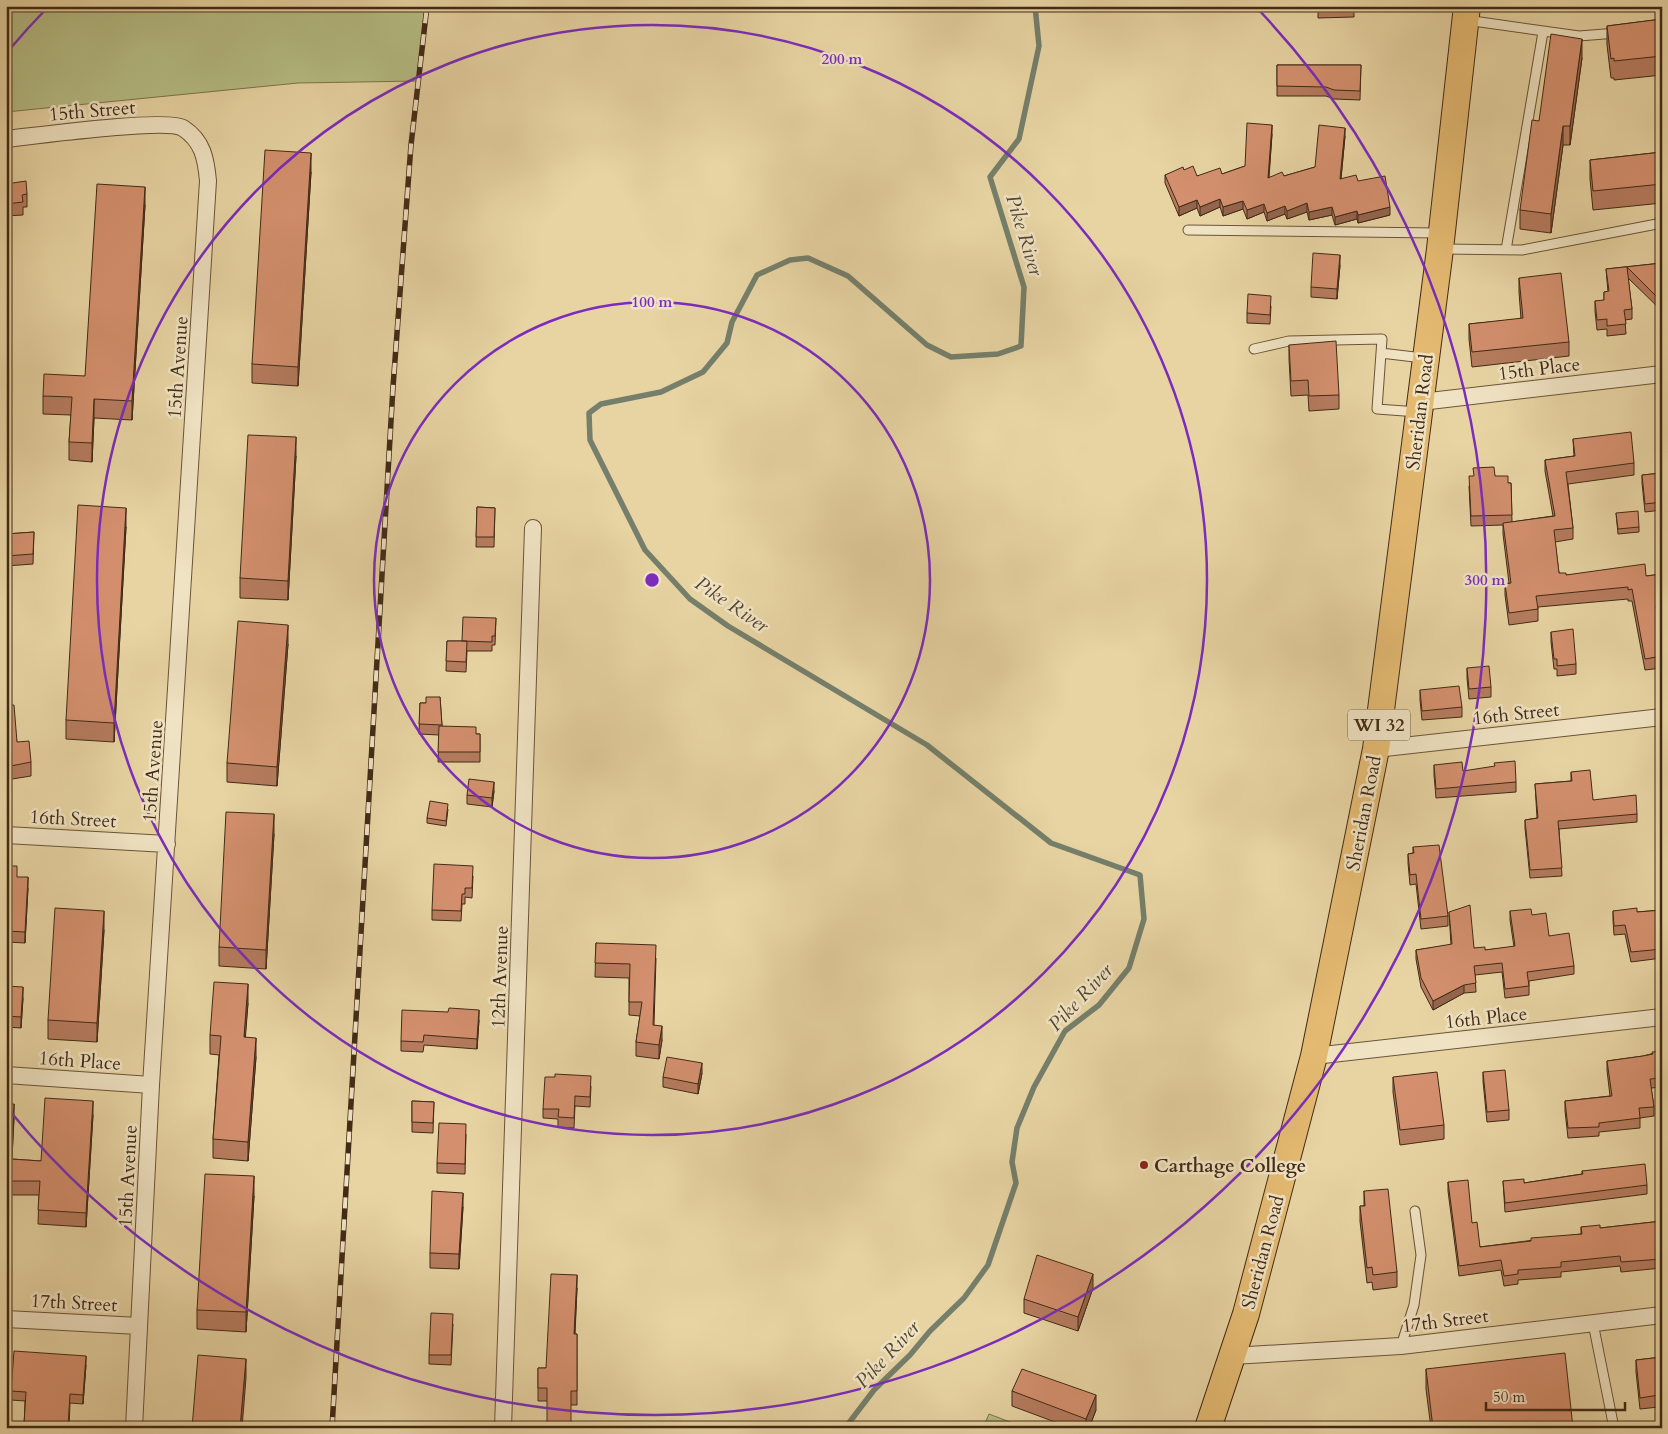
<svg xmlns="http://www.w3.org/2000/svg" width="1668" height="1434" viewBox="0 0 1668 1434" font-family="Cardo,serif">
	<style>
		.green { fill: #b6bd85; stroke: #7c744e }
		.lines { fill: none; stroke-linecap: round; stroke-linejoin: round }
		.stream { stroke: #757f6b; stroke-width: 5.5 }
		.lane-casing { stroke: #6b5439; stroke-width: 11 }
		.street-casing { stroke: #6b5439; stroke-width: 18 }
		.primary-casing { stroke: #412a16; stroke-width: 28 }
		.lane { stroke: #f0e3c3; stroke-width: 9 }
		.street { stroke: #f0e3c3; stroke-width: 16 }
		.primary { stroke: #e4ba72; stroke-width: 26 }
		.rail-casing { stroke: #412a16; stroke-width: 5.5 }
		.rail { stroke: #f0e3c3; stroke-width: 4; stroke-dasharray: 11; stroke-linecap: butt }
		.wall { fill: #b67c5f; stroke: #412a16 }
		.shaded-wall { fill: #94654d; stroke: #412a16 }
		.building { fill: #d4906e; stroke: #412a16 }
		.ring { fill: none; stroke: #7b2cbf; stroke-width: 2.5 }
		.poi-dot { fill: #8f2418; stroke: #f0e3c3; stroke-width: 2 }
		.labels { text-anchor: middle; stroke-width: 5; stroke-linejoin: round; paint-order: stroke }
		.shield { fill: #f0e3c3; stroke: #76624a; stroke-width: 1 }
		.shield-label { font-size: 18px; font-weight: bold; fill: #412a16 }
		.street-label { font-size: 19px; fill: #412a16; stroke: #f0e3c3 }
		.poi-label { font-size: 19px; font-weight: bold; fill: #412a16; stroke: #f0e3c3; text-anchor: start }
		.water-label { font-size: 20px; font-style: italic; fill: #524632; stroke: #f0e3c3 }
		.centre { fill: #7b2cbf; stroke: #f0e3c3; stroke-width: 2.5 }
		.ring-label { font-size: 15px; text-anchor: middle; font-weight: bold; fill: #7b2cbf; stroke: #f0e3c3; stroke-width: 5; stroke-linejoin: round; paint-order: stroke }
	</style>
	<rect width="100%" height="100%" fill="#e8d4a3"/>
	<filter id="stains"><feTurbulence type="fractalNoise" baseFrequency=".004" numOctaves="4"/><feColorMatrix values="0 0 0 0 .2 0 0 0 0 .09 0 0 0 0 .02 0 0 0 .5 -.17"/></filter>
	<radialGradient id="worn" r=".72"><stop offset=".6" stop-color="#630" stop-opacity="0"/><stop offset="1" stop-color="#630" stop-opacity=".3"/></radialGradient>
	<!-- green -->
	<path class="green" d="M 6,6 L 427,6 L 419,81 L 298,83 L 6,112 Z
		M 989,1414 L 1018,1425 L 1017,1428 L 983,1428 Z"/>
	<g class="lines">
		<!-- stream -->
		<path class="stream" d="M 845,1428 L 874,1390 L 910,1355 L 930,1331 L 964,1298 L 988,1265 L 1016,1183 L 1012,1162 L 1017,1128 L 1034,1087 L 1065,1031 L 1099,1005 L 1129,968 L 1144,919 L 1140,875 L 1051,843 L 927,745 L 728,626 L 690,599 L 645,550 L 590,440 L 589,413 L 601,404 L 661,392 L 703,372 L 727,343 L 732,322 L 757,275 L 790,260 L 808,258 L 848,276 L 927,345 L 951,357 L 998,354 L 1021,346 L 1024,287 L 990,177 L 1019,139 L 1039,46 L 1035,6"/>
		<defs>
			<path id="lane" d="M 1466,20 L 1579,36 L 1617,33
				M 1188,230 L 1439,233
				M 1443,249 L 1522,250 L 1662,223
				M 1506,250 L 1543,32
				M 1254,349 L 1289,341 L 1382,339 L 1377,409 L 1418,412
				M 1381,353 L 1423,358
				M 1593,1323 L 1614,1428
				M 1401,1346 L 1414,1305 L 1421,1255 L 1415,1211"/>
			<path id="street" d="M 6,139 C 34,136 165,118 183,128 C 203,141 206,159 208,181 L 151,1085 L 134,1428
				M 1421,402 L 1662,374
				M 1376,749 L 1662,717
				M 6,835 L 167,844
				M 1314,1056 L 1662,1017
				M 6,1075 L 151,1085
				M 6,1319 L 139,1326
				M 1232,1356 L 1401,1346 L 1662,1315
				M 503,1428 L 533,528"/>
			<path id="primary" d="M 1208,1428 L 1246,1314 L 1314,1056 L 1376,749 L 1440,249 L 1467,6"/>
		</defs>
		<!-- lane casing -->
		<use href="#lane" class="lane-casing"/>
		<!-- street casing -->
		<use href="#street" class="street-casing"/>
		<!-- primary casing -->
		<use href="#primary" class="primary-casing"/>
		<!-- lane -->
		<use href="#lane" class="lane"/>
		<!-- street -->
		<use href="#street" class="street"/>
		<!-- primary -->
		<use href="#primary" class="primary"/>
		<defs>
			<path id="rail" d="M 332,1428 L 393,387 L 411,145 L 427,6"/>
		</defs>
		<!-- rail casing -->
		<use href="#rail" class="rail-casing"/>
		<!-- rail -->
		<use href="#rail" class="rail"/>
	</g>
	<!-- wall -->
	<path class="wall" d="M 1318,6 L 1354,6 L 1354,17 L 1318,18 Z
		M 1662,19 L 1662,75 L 1614,80 L 1614,78 L 1611,78 L 1607,45 L 1607,26 Z
		M 1582,58 L 1570,145 L 1563,145 L 1551,233 L 1520,229 L 1520,210 L 1539,121 Z
		M 1277,65 L 1361,65 L 1360,100 L 1334,99 L 1326,96 L 1277,96 Z
		M 1272,134 L 1269,178 L 1284,176 L 1315,167 L 1345,136 L 1341,179 L 1358,181 L 1390,215 L 1358,223 L 1357,219 L 1335,225 L 1332,215 L 1309,220 L 1307,212 L 1287,219 L 1285,214 L 1267,221 L 1264,212 L 1247,219 L 1243,209 L 1223,216 L 1220,207 L 1200,216 L 1197,208 L 1179,216 L 1165,183 L 1165,175 L 1184,170 L 1197,176 L 1222,174 L 1245,166 Z
		M 1662,152 L 1662,203 L 1593,210 L 1590,179 L 1590,160 Z
		M 311,172 L 298,386 L 252,383 L 252,364 Z
		M 6,184 L 27,194 L 27,207 L 23,207 L 23,215 L 6,216 Z
		M 145,205 L 132,420 L 94,418 L 92,462 L 69,460 L 69,442 L 71,415 L 43,414 L 43,396 L 85,376 Z
		M 1662,263 L 1662,311 L 1628,278 L 1632,309 L 1632,319 L 1625,320 L 1626,334 L 1607,336 L 1607,329 L 1597,330 L 1595,311 L 1595,301 L 1604,301 L 1604,292 L 1608,292 L 1606,269 Z
		M 1340,265 L 1337,299 L 1311,297 L 1311,287 Z
		M 1519,278 L 1569,342 L 1569,356 L 1472,367 L 1469,339 L 1469,324 L 1521,319 L 1519,292 Z
		M 1271,306 L 1270,324 L 1247,323 L 1247,313 Z
		M 1289,345 L 1339,395 L 1339,409 L 1309,411 L 1308,395 L 1291,396 L 1289,359 Z
		M 1573,439 L 1634,463 L 1634,475 L 1568,484 L 1573,528 L 1573,539 L 1555,542 L 1559,573 L 1566,575 L 1646,576 L 1662,574 L 1662,617 L 1658,617 L 1662,642 L 1662,668 L 1645,670 L 1632,601 L 1628,601 L 1628,599 L 1538,607 L 1538,621 L 1509,625 L 1505,595 L 1505,584 L 1509,583 L 1503,534 L 1503,525 L 1471,526 L 1469,486 L 1495,476 L 1508,483 L 1511,483 L 1512,522 L 1553,516 L 1545,471 L 1545,460 L 1574,456 Z
		M 296,456 L 288,600 L 240,598 L 240,578 Z
		M 1662,473 L 1662,510 L 1645,512 L 1642,483 L 1642,475 Z
		M 477,507 L 495,508 L 494,547 L 476,547 Z
		M 1616,513 L 1639,527 L 1639,532 L 1618,534 Z
		M 126,527 L 114,742 L 66,739 L 66,720 Z
		M 34,532 L 33,564 L 6,566 L 6,534 Z
		M 496,618 L 495,645 L 492,645 L 492,651 L 467,651 L 466,672 L 446,671 L 447,641 L 462,641 Z
		M 1551,632 L 1576,664 L 1576,674 L 1557,676 L 1557,669 L 1554,669 L 1551,642 Z
		M 288,644 L 277,786 L 227,782 L 227,763 Z
		M 1467,668 L 1491,687 L 1491,697 L 1469,699 L 1467,678 Z
		M 1420,690 L 1462,707 L 1462,717 L 1422,720 L 1420,700 Z
		M 440,697 L 442,726 L 476,734 L 480,734 L 480,762 L 438,762 L 439,735 L 419,734 L 420,703 L 426,703 Z
		M 6,705 L 17,742 L 31,762 L 31,776 L 6,780 Z
		M 1434,765 L 1516,782 L 1516,792 L 1436,798 L 1434,775 Z
		M 1571,772 L 1593,800 L 1637,814 L 1637,822 L 1559,829 L 1562,876 L 1530,878 L 1525,828 L 1525,820 L 1537,818 L 1535,784 L 1571,781 Z
		M 494,791 L 492,807 L 467,804 L 467,795 Z
		M 448,809 L 446,826 L 427,823 L 427,818 Z
		M 274,834 L 266,969 L 219,966 L 219,947 Z
		M 1413,847 L 1448,916 L 1448,926 L 1421,929 L 1416,884 L 1410,885 L 1408,863 L 1408,854 L 1413,853 Z
		M 6,866 L 28,888 L 25,943 L 6,942 Z
		M 473,876 L 472,898 L 465,897 L 465,904 L 462,904 L 461,921 L 432,920 L 432,910 Z
		M 1662,910 L 1662,958 L 1631,962 L 1625,934 L 1614,935 L 1613,920 L 1613,911 L 1637,912 Z
		M 1510,911 L 1532,915 L 1574,966 L 1574,974 L 1529,981 L 1529,995 L 1505,998 L 1502,972 L 1475,975 L 1476,992 L 1464,993 L 1433,1010 L 1421,987 L 1416,959 L 1416,950 L 1451,945 L 1449,912 L 1474,948 L 1485,950 L 1514,947 L 1510,920 Z
		M 104,930 L 97,1042 L 48,1039 L 48,1020 Z
		M 596,943 L 656,958 L 654,1025 L 662,1040 L 659,1059 L 636,1056 L 636,1042 L 640,1016 L 629,1015 L 629,978 L 595,977 Z
		M 6,986 L 23,998 L 21,1028 L 6,1027 Z
		M 248,1003 L 245,1037 L 256,1057 L 248,1161 L 213,1158 L 213,1139 L 219,1055 L 210,1054 L 210,1035 Z
		M 448,1012 L 479,1020 L 477,1049 L 424,1045 L 423,1052 L 401,1051 L 401,1041 Z
		M 1662,1051 L 1662,1087 L 1651,1088 L 1654,1107 L 1654,1116 L 1640,1118 L 1640,1128 L 1599,1132 L 1599,1136 L 1568,1138 L 1565,1111 L 1565,1101 L 1610,1096 L 1607,1070 L 1607,1061 L 1643,1056 Z
		M 1483,1072 L 1509,1110 L 1509,1120 L 1487,1122 L 1483,1081 Z
		M 702,1073 L 698,1094 L 663,1087 L 663,1077 Z
		M 1393,1077 L 1444,1125 L 1444,1139 L 1400,1145 L 1393,1092 Z
		M 591,1086 L 590,1107 L 575,1106 L 574,1128 L 558,1127 L 558,1119 L 543,1118 L 543,1109 Z
		M 412,1101 L 434,1102 L 433,1133 L 412,1132 Z
		M 6,1104 L 14,1118 L 12,1159 L 41,1161 L 93,1115 L 86,1227 L 38,1224 L 39,1195 L 6,1195 Z
		M 466,1134 L 465,1174 L 437,1173 L 437,1163 Z
		M 1582,1171 L 1647,1185 L 1647,1194 L 1505,1212 L 1503,1181 L 1524,1183 L 1582,1174 Z
		M 1448,1182 L 1472,1223 L 1480,1247 L 1581,1234 L 1581,1227 L 1600,1228 L 1662,1221 L 1662,1268 L 1621,1272 L 1620,1266 L 1561,1272 L 1561,1277 L 1518,1280 L 1518,1284 L 1504,1286 L 1501,1270 L 1459,1276 L 1448,1191 Z
		M 1364,1191 L 1397,1272 L 1397,1287 L 1373,1290 L 1372,1282 L 1367,1283 L 1360,1221 L 1360,1206 L 1364,1206 Z
		M 254,1196 L 246,1332 L 197,1329 L 197,1310 Z
		M 463,1207 L 459,1269 L 430,1268 L 430,1253 Z
		M 6,1223 L 10,1237 L 9,1256 L 6,1256 Z
		M 577,1288 L 575,1334 L 577,1334 L 577,1405 L 571,1405 L 547,1401 L 538,1401 L 538,1368 L 546,1368 Z
		M 1093,1288 L 1078,1331 L 1024,1313 L 1024,1299 Z
		M 453,1324 L 451,1365 L 429,1364 L 429,1355 Z
		M 1662,1357 L 1662,1428 L 1661,1428 L 1659,1407 L 1640,1409 L 1636,1372 L 1636,1360 Z
		M 86,1365 L 83,1404 L 70,1403 L 69,1428 L 24,1428 L 25,1401 L 11,1400 L 11,1391 Z
		M 1426,1369 L 1573,1428 L 1431,1428 L 1426,1389 Z
		M 1012,1391 L 1096,1410 L 1089,1428 L 1071,1428 L 1012,1406 Z"/>
	<!-- shaded-wall -->
	<path class="shaded-wall" d="M 1582,39 L 1582,58 L 1570,145 L 1570,126 Z
		M 1272,125 L 1272,134 L 1268,186 L 1268,178 Z
		M 1563,126 L 1563,145 L 1551,233 L 1551,214 Z
		M 1345,128 L 1345,136 L 1340,188 L 1340,179 Z
		M 311,153 L 311,172 L 298,386 L 298,367 Z
		M 145,187 L 145,205 L 132,420 L 132,401 Z
		M 1220,199 L 1220,207 L 1200,216 L 1200,207 Z
		M 1197,200 L 1197,208 L 1179,216 L 1179,207 Z
		M 1243,201 L 1243,209 L 1223,216 L 1223,207 Z
		M 1307,203 L 1307,212 L 1287,219 L 1287,211 Z
		M 1264,204 L 1264,212 L 1247,219 L 1247,210 Z
		M 1285,206 L 1285,214 L 1267,221 L 1267,213 Z
		M 1332,207 L 1332,215 L 1309,220 L 1309,212 Z
		M 1390,207 L 1390,215 L 1358,223 L 1358,215 Z
		M 1357,211 L 1357,219 L 1335,225 L 1335,217 Z
		M 1340,255 L 1340,265 L 1337,299 L 1337,289 Z
		M 94,399 L 94,418 L 92,462 L 92,443 Z
		M 296,437 L 296,456 L 288,600 L 288,581 Z
		M 126,508 L 126,527 L 114,742 L 114,723 Z
		M 288,625 L 288,644 L 277,786 L 277,767 Z
		M 494,782 L 494,791 L 492,807 L 492,798 Z
		M 274,814 L 274,834 L 266,969 L 266,950 Z
		M 28,877 L 28,888 L 25,943 L 25,932 Z
		M 104,911 L 104,930 L 97,1042 L 97,1023 Z
		M 248,984 L 248,1003 L 244,1056 L 244,1037 Z
		M 1464,985 L 1464,993 L 1433,1010 L 1433,1001 Z
		M 23,987 L 23,998 L 21,1028 L 21,1017 Z
		M 479,1010 L 479,1020 L 477,1049 L 477,1039 Z
		M 662,1026 L 662,1040 L 659,1059 L 659,1045 Z
		M 256,1038 L 256,1057 L 248,1161 L 248,1142 Z
		M 702,1063 L 702,1073 L 698,1094 L 698,1084 Z
		M 93,1101 L 93,1115 L 86,1227 L 86,1213 Z
		M 14,1104 L 14,1118 L 11,1173 L 11,1159 Z
		M 254,1176 L 254,1196 L 246,1332 L 246,1312 Z
		M 463,1193 L 463,1207 L 459,1269 L 459,1254 Z
		M 10,1223 L 10,1237 L 9,1256 L 9,1242 Z
		M 1093,1274 L 1093,1288 L 1078,1331 L 1078,1317 Z
		M 577,1275 L 577,1288 L 574,1348 L 574,1334 Z
		M 86,1356 L 86,1365 L 83,1404 L 83,1395 Z
		M 246,1359 L 246,1378 L 242,1428 L 240,1428 Z
		M 1096,1395 L 1096,1410 L 1089,1428 L 1086,1428 L 1086,1419 Z"/>
	<!-- building -->
	<path class="building" d="M 1318,6 L 1354,6 L 1354,8 L 1318,8 Z
		M 1662,19 L 1662,56 L 1614,61 L 1614,58 L 1611,59 L 1607,26 Z
		M 1551,34 L 1582,39 L 1570,126 L 1563,126 L 1551,214 L 1520,210 L 1532,120 L 1539,121 Z
		M 1277,65 L 1361,65 L 1360,91 L 1334,90 L 1326,87 L 1277,86 Z
		M 1247,123 L 1272,125 L 1268,178 L 1282,172 L 1284,176 L 1315,167 L 1319,125 L 1345,128 L 1340,179 L 1356,175 L 1358,181 L 1385,176 L 1390,207 L 1358,215 L 1357,211 L 1335,217 L 1332,207 L 1309,212 L 1307,203 L 1287,211 L 1285,206 L 1267,213 L 1264,204 L 1247,210 L 1243,201 L 1223,207 L 1220,199 L 1200,207 L 1197,200 L 1179,207 L 1165,175 L 1183,167 L 1184,170 L 1193,166 L 1197,176 L 1220,168 L 1222,174 L 1245,166 Z
		M 265,150 L 311,153 L 298,367 L 252,364 Z
		M 1662,152 L 1662,184 L 1593,191 L 1590,160 Z
		M 26,181 L 27,194 L 22,195 L 23,202 L 6,204 L 6,184 Z
		M 97,184 L 145,187 L 132,401 L 94,399 L 92,443 L 69,442 L 72,397 L 43,396 L 44,374 L 85,376 Z
		M 1313,253 L 1340,255 L 1337,289 L 1311,287 Z
		M 1662,263 L 1662,302 L 1627,267 L 1632,309 L 1624,310 L 1626,324 L 1607,326 L 1607,319 L 1597,320 L 1595,301 L 1604,300 L 1604,292 L 1609,291 L 1606,269 Z
		M 1561,273 L 1569,342 L 1472,352 L 1469,324 L 1523,318 L 1519,278 Z
		M 1248,294 L 1271,296 L 1270,315 L 1247,313 Z
		M 1336,341 L 1339,395 L 1309,396 L 1308,380 L 1291,381 L 1289,345 Z
		M 1631,432 L 1634,463 L 1566,472 L 1573,528 L 1554,530 L 1559,573 L 1566,573 L 1566,575 L 1645,564 L 1646,576 L 1662,574 L 1662,605 L 1656,606 L 1662,642 L 1662,656 L 1645,659 L 1632,589 L 1628,590 L 1628,587 L 1536,596 L 1538,609 L 1509,613 L 1505,584 L 1511,583 L 1503,523 L 1555,516 L 1545,460 L 1575,456 L 1573,439 Z
		M 248,435 L 296,437 L 288,581 L 240,578 Z
		M 1494,467 L 1495,476 L 1508,476 L 1508,483 L 1511,483 L 1512,515 L 1471,516 L 1469,476 L 1474,476 L 1473,468 Z
		M 1662,473 L 1662,502 L 1645,504 L 1642,475 Z
		M 78,505 L 126,508 L 114,723 L 66,720 Z
		M 477,507 L 495,508 L 494,537 L 476,537 Z
		M 1638,511 L 1639,527 L 1618,529 L 1616,513 Z
		M 34,532 L 33,554 L 6,556 L 6,534 Z
		M 463,617 L 496,618 L 495,636 L 492,636 L 492,642 L 462,641 Z
		M 238,621 L 288,625 L 277,767 L 227,763 Z
		M 1573,629 L 1576,664 L 1557,666 L 1557,659 L 1554,659 L 1551,632 Z
		M 447,641 L 467,641 L 466,662 L 446,661 Z
		M 1489,666 L 1491,687 L 1469,689 L 1467,668 Z
		M 1459,686 L 1462,707 L 1422,711 L 1420,690 Z
		M 426,697 L 440,697 L 442,725 L 419,724 L 420,703 L 426,703 Z
		M 6,705 L 14,705 L 17,742 L 29,741 L 31,762 L 6,767 Z
		M 439,726 L 476,727 L 476,734 L 480,734 L 480,752 L 438,752 Z
		M 1515,761 L 1516,782 L 1436,789 L 1434,765 L 1462,762 L 1463,771 L 1495,766 L 1494,763 Z
		M 1590,770 L 1593,800 L 1636,795 L 1637,814 L 1558,821 L 1562,868 L 1530,870 L 1525,820 L 1538,818 L 1535,784 L 1572,781 L 1571,772 Z
		M 469,779 L 494,782 L 492,798 L 467,795 Z
		M 430,801 L 448,804 L 446,821 L 427,818 Z
		M 226,812 L 274,814 L 266,950 L 219,947 Z
		M 1439,845 L 1448,916 L 1421,919 L 1416,874 L 1410,875 L 1408,854 L 1414,853 L 1413,847 Z
		M 434,864 L 473,866 L 472,888 L 465,888 L 465,894 L 462,894 L 461,911 L 432,910 Z
		M 6,866 L 17,866 L 17,877 L 28,877 L 25,932 L 6,931 Z
		M 1470,905 L 1474,948 L 1485,947 L 1485,950 L 1515,946 L 1510,911 L 1531,909 L 1532,915 L 1546,913 L 1549,936 L 1569,933 L 1574,966 L 1527,972 L 1529,986 L 1505,989 L 1502,963 L 1474,966 L 1476,983 L 1464,985 L 1433,1001 L 1421,978 L 1416,950 L 1452,944 L 1449,912 Z
		M 55,908 L 104,911 L 97,1023 L 48,1020 Z
		M 1637,908 L 1637,912 L 1662,910 L 1662,949 L 1631,952 L 1625,925 L 1614,926 L 1613,911 Z
		M 596,943 L 656,945 L 653,1025 L 662,1026 L 659,1045 L 636,1042 L 642,1002 L 629,1002 L 630,964 L 595,963 Z
		M 214,982 L 248,984 L 244,1037 L 256,1038 L 248,1142 L 213,1139 L 221,1036 L 210,1035 Z
		M 6,986 L 23,987 L 21,1017 L 6,1016 Z
		M 449,1008 L 479,1010 L 477,1039 L 424,1035 L 423,1042 L 401,1041 L 402,1010 L 448,1012 Z
		M 1662,1051 L 1662,1078 L 1650,1079 L 1654,1107 L 1639,1108 L 1640,1118 L 1599,1123 L 1599,1127 L 1568,1128 L 1565,1101 L 1612,1096 L 1607,1061 L 1643,1056 L 1653,1054 L 1652,1052 Z
		M 667,1057 L 702,1063 L 698,1084 L 663,1077 Z
		M 1505,1070 L 1509,1110 L 1487,1112 L 1483,1072 Z
		M 1437,1072 L 1444,1125 L 1400,1130 L 1393,1077 Z
		M 555,1074 L 591,1076 L 590,1097 L 575,1096 L 574,1118 L 558,1117 L 559,1109 L 543,1109 L 545,1077 L 555,1077 Z
		M 45,1098 L 93,1101 L 86,1213 L 38,1210 L 40,1181 L 6,1181 L 6,1104 L 14,1104 L 11,1159 L 41,1161 Z
		M 412,1101 L 434,1102 L 433,1123 L 412,1122 Z
		M 439,1123 L 466,1124 L 465,1164 L 437,1163 Z
		M 1645,1164 L 1647,1185 L 1505,1203 L 1503,1181 L 1524,1179 L 1524,1183 L 1583,1174 L 1582,1171 Z
		M 205,1174 L 254,1176 L 246,1312 L 197,1310 Z
		M 1468,1180 L 1472,1223 L 1477,1222 L 1480,1247 L 1531,1241 L 1531,1238 L 1582,1234 L 1581,1227 L 1600,1225 L 1600,1228 L 1662,1221 L 1662,1259 L 1621,1262 L 1620,1256 L 1561,1262 L 1561,1267 L 1518,1270 L 1518,1274 L 1504,1276 L 1501,1260 L 1459,1266 L 1448,1182 Z
		M 1388,1189 L 1397,1272 L 1373,1275 L 1372,1267 L 1367,1268 L 1360,1206 L 1365,1206 L 1364,1191 Z
		M 432,1191 L 463,1193 L 459,1254 L 430,1253 Z
		M 6,1223 L 10,1223 L 9,1242 L 6,1242 Z
		M 1037,1255 L 1093,1274 L 1078,1317 L 1024,1299 Z
		M 551,1274 L 577,1275 L 574,1334 L 577,1334 L 577,1391 L 571,1391 L 571,1428 L 547,1428 L 547,1388 L 538,1388 L 538,1368 L 546,1368 Z
		M 431,1313 L 453,1314 L 451,1355 L 429,1355 Z
		M 14,1351 L 86,1356 L 83,1395 L 70,1394 L 68,1426 L 24,1424 L 26,1392 L 11,1391 Z
		M 1565,1353 L 1573,1428 L 1433,1428 L 1426,1369 Z
		M 198,1355 L 246,1359 L 240,1428 L 192,1428 Z
		M 1662,1357 L 1662,1425 L 1659,1395 L 1640,1398 L 1636,1360 Z
		M 1022,1369 L 1096,1395 L 1086,1419 L 1012,1391 Z"/>
	<!-- distance rings -->
	<g class="ring">
		<circle cx="652" cy="580" r="278"/>
		<circle cx="652" cy="580" r="555"/>
		<path d="M9 50A833 833 0 0 1 48 7M1256 7A833 833 0 1 1 9 1110"/>
	</g>
	<!-- markers -->
	<circle class="poi-dot" cx="1144" cy="1165" r="5"/>
	<g class="labels">
		<!-- shield labels -->
		<rect class="shield" x="1348" y="709.5" width="62" height="31" rx="4"/>
		<g class="shield-label">
			<text x="1379" y="731">WI 32</text>
		</g>
		<!-- street labels -->
		<g class="street-label">
			<text transform="translate(92 110) rotate(-5)" y="7">15th Street</text>
			<text transform="translate(177 367) rotate(-86)" y="7">15th Avenue</text>
			<text transform="translate(1539 368) rotate(-7)" y="7">15th Place</text>
			<text transform="translate(1419 412) rotate(-83)" y="7">Sheridan Road</text>
			<text transform="translate(1516 713) rotate(-6)" y="7">16th Street</text>
			<text transform="translate(152 771) rotate(-86)" y="7">15th Avenue</text>
			<text transform="translate(1363 813) rotate(-79)" y="7">Sheridan Road</text>
			<text transform="translate(73 818) rotate(3)" y="7">16th Street</text>
			<text transform="translate(499 977) rotate(-88)" y="7">12th Avenue</text>
			<text transform="translate(1486 1017) rotate(-6)" y="7">16th Place</text>
			<text transform="translate(80 1060) rotate(4)" y="7">16th Place</text>
			<text transform="translate(127 1176) rotate(-87)" y="7">15th Avenue</text>
			<text transform="translate(1262 1252) rotate(-75)" y="7">Sheridan Road</text>
			<text transform="translate(74 1302) rotate(3)" y="7">17th Street</text>
			<text transform="translate(1445 1320) rotate(-7)" y="7">17th Street</text>
		</g>
		<!-- poi labels -->
		<g class="poi-label">
			<text x="1154" y="1172">Carthage College</text>
		</g>
		<!-- water labels -->
		<g class="water-label">
			<text transform="translate(1025 235) rotate(73)" y="7">Pike River</text>
			<text transform="translate(732 604) rotate(34)" y="7">Pike River</text>
			<text transform="translate(1080 997) rotate(-47)" y="7">Pike River</text>
			<text transform="translate(887 1354) rotate(-47)" y="7">Pike River</text>
		</g>
	</g>
	<circle cx="652" cy="580" r="8" class="centre"/>
	<g class="ring-label">
		<text x="842" y="64">200 m</text>
		<text x="652" y="307">100 m</text>
		<text x="1485" y="585">300 m</text>
	</g>
	<!-- margin -->
	<rect width="1668" height="1434" fill="none" stroke="#e8d4a3" stroke-width="25"/>
	<rect x="8" y="8" width="1653" height="1419" fill="none" stroke="#412a16" stroke-width="2.5"/>
	<rect x="12" y="12" width="1643" height="1409" fill="none" stroke="#412a16"/>
	<!-- scale -->
	<path d="M1486 1402v8h139v-8" fill="none" stroke="#412a16" stroke-width="2.5"/>
	<text x="1493" y="1402" font-size="15" fill="#412a16" stroke="#f0e3c3" stroke-width="4" paint-order="stroke">50 m</text>
	<rect width="100%" height="100%" filter="url(#stains)"/>
	<rect width="100%" height="100%" fill="url(#worn)"/>
</svg>
